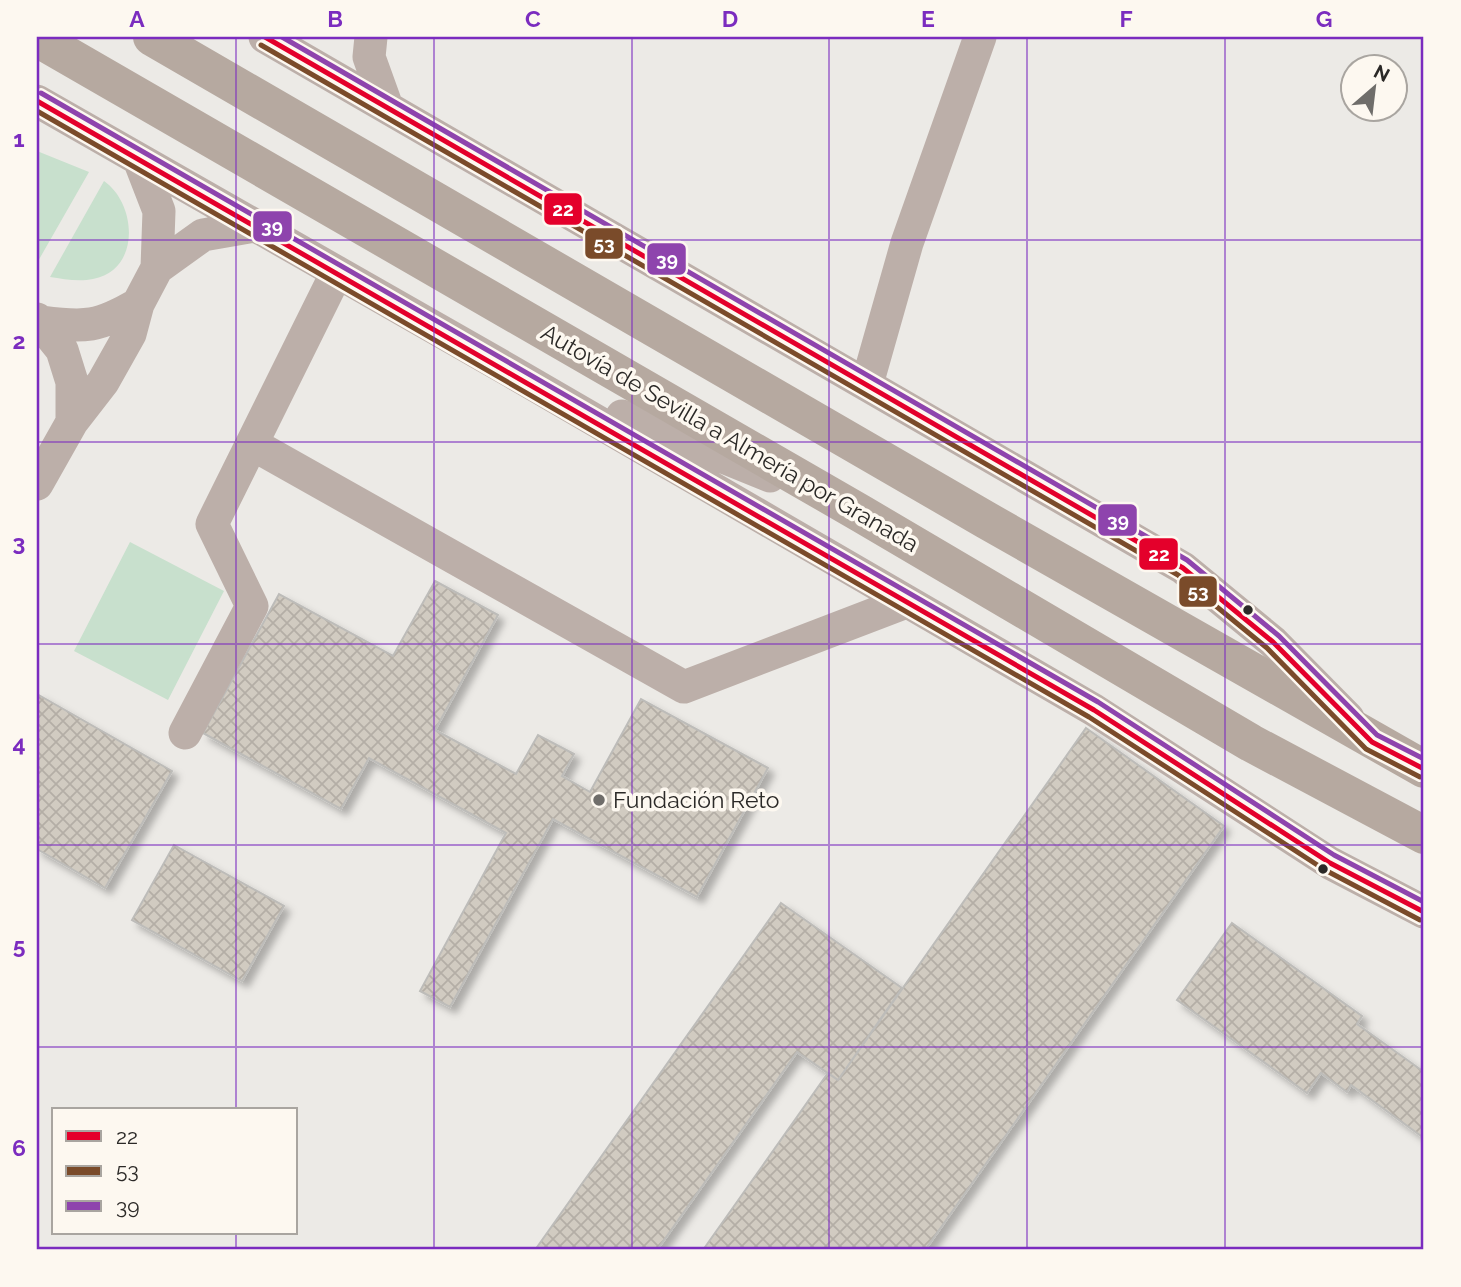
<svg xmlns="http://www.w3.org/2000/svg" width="1461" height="1287" viewBox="0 0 1461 1287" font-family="Raleway,sans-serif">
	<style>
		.green { fill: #c8e0cd }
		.building { fill: url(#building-cross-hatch); stroke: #bdbcb9; stroke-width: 2; filter: url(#shadow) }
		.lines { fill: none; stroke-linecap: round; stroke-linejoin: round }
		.minor { stroke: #bcafa9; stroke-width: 33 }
		.highway { stroke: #b6a9a0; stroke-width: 38 }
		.bus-1-casing { stroke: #fdf8f0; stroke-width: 10 }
		.bus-2-casing { stroke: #fdf8f0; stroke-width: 10 }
		.bus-3-casing { stroke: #fdf8f0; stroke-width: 10 }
		.bus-1 { stroke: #e4002b; stroke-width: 5 }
		.bus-2 { stroke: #7a4b2a; stroke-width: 5 }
		.bus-3 { stroke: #8e44ad; stroke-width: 5 }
		.grid { fill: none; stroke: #7b2cbf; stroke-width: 2; stroke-opacity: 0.55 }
		.bus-dot { fill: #2b2927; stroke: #fdf8f0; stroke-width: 2.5 }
		.poi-dot { fill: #6f6d6a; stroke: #fdf8f0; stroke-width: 2.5 }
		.labels { text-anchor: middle; stroke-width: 7; stroke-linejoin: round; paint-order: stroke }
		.street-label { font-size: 23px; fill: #2b2927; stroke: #fdf8f0 }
		.poi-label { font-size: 23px; fill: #2b2927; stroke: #fdf8f0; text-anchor: start }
		.line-badge { stroke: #fdf8f0; stroke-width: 2.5 }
		.badge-label { font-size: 19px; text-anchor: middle; font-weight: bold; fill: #fff }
		.neatline { fill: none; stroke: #7b2cbf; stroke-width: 2.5 }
		.grid-label { font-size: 23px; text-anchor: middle; font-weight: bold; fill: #7b2cbf }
	</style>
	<defs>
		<pattern id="building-cross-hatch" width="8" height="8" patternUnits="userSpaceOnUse" patternTransform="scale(1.75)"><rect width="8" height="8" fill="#d1cbc1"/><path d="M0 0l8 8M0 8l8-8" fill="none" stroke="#b4aea6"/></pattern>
		<filter id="shadow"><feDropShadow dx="6" dy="6" stdDeviation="3.5" flood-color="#0004"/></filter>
	</defs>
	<rect width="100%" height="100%" fill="#eceae6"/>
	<!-- green -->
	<path class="green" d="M 37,151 L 89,172 L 37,263 Z
		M 104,181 C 137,204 141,270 93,279 C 79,282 63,279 50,277 Z
		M 130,542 L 224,591 L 168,700 L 74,651 Z"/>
	<!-- building -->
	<path class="building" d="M 435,581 L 498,615 L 435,730 L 516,774 L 538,735 L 574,754 L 562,776 L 590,792 L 641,699 L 768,768 L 697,897 L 553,819 L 450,1007 L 420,991 L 506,833 L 369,758 L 341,809 L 203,733 L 279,594 L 393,656 Z
		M 37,694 L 172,771 L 105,888 L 37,849 Z
		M 1086,728 L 1224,826 L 925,1250 L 703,1250 L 828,1073 L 838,1080 Z
		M 174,845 L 284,906 L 242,981 L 132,920 Z
		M 781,903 L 902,988 L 838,1080 L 797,1052 L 657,1250 L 535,1250 Z
		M 1232,923 L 1362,1016 L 1357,1024 L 1424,1072 L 1424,1138 L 1351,1085 L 1347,1092 L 1321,1073 L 1307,1093 L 1177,1000 Z"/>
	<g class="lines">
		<!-- minor -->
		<path class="minor" d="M 265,37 L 1183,568 L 1273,642 L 1348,718
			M 371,37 L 369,57 L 387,107
			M 37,101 L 512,372 L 1094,710 L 1330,863 L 1424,912
			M 157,268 L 203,235 L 255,226
			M 37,319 L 62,350 L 72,382 L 72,422
			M 42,322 C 85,328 99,327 138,304
			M 867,384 L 907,243 L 980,37
			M 622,416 L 770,476
			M 252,444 L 684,687 L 906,602
			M 37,484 L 72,422 L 103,382 L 130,334 L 138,304 L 157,268 L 159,211 L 140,162
			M 185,733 L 252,606 L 212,524 L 337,272"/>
		<!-- highway -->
		<path class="highway" d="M 152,37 L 986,520 L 1424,769
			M 37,38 L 860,513 L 1251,743 L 1424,835"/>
		<defs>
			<path id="bus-1" d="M 265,37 L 1183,568 L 1273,642 L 1372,742 L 1424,769
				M 37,101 L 1094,710 L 1330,863 L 1424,912"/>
			<path id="bus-2" d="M 261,45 L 1178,575 L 1267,648 L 1366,749 L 1420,777
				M 37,111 L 1089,717 L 1325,870 L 1420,920"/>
			<path id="bus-3" d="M 282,37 L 1187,560 L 1279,636 L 1377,735 L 1424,759
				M 41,93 L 1098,702 L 1334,855 L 1424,902"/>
		</defs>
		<!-- bus-1 casing -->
		<use href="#bus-1" class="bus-1-casing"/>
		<!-- bus-2 casing -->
		<use href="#bus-2" class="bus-2-casing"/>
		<!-- bus-3 casing -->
		<use href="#bus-3" class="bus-3-casing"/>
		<!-- bus-1 -->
		<use href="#bus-1" class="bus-1"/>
		<!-- bus-2 -->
		<use href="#bus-2" class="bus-2"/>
		<!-- bus-3 -->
		<use href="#bus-3" class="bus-3"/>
	</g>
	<!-- grid -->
	<path class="grid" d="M 236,37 L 236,1110M 434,37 L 434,1250M 632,37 L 632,1250M 829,37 L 829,1250M 1027,37 L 1027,1250M 1225,37 L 1225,1250M 37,240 L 1424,240M 37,442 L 1424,442M 37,644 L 1424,644M 37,845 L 1424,845M 37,1047 L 1424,1047M 236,1233 L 236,1250"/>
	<!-- markers -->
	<g class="bus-dot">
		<circle cx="1248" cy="610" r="6"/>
		<circle cx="1323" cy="869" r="6"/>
	</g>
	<circle class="poi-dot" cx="599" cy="800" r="7"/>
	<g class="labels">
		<!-- street labels -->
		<g class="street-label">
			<text transform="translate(730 438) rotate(30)" y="8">Autovía de Sevilla a Almería por Granada</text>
		</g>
		<!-- poi labels -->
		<g class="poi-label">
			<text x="613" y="808">Fundación Reto</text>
		</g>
	</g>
	<g class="line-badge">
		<rect x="543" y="192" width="40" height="34" rx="7" fill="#e4002b"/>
		<rect x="252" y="210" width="41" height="33" rx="7" fill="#8e44ad"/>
		<rect x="584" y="227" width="40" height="33" rx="7" fill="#7a4b2a"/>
		<rect x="646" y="242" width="41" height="34" rx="7" fill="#8e44ad"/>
		<rect x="1097" y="503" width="41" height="34" rx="7" fill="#8e44ad"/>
		<rect x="1138" y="537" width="41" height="34" rx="7" fill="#e4002b"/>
		<rect x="1178" y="575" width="40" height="33" rx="7" fill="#7a4b2a"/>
	</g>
	<g class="badge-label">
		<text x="563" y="216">22</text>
		<text x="272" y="233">39</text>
		<text x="604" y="250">53</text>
		<text x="667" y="266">39</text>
		<text x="1118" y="527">39</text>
		<text x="1159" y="561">22</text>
		<text x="1198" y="598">53</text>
	</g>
	<!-- border -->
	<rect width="1461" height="1287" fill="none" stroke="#fdf8f0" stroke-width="77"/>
	<!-- legend -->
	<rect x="52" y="1108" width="245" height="126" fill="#fdf8f0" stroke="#a9a5a0" stroke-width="2"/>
	<rect x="66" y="1131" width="35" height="10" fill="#e4002b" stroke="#a9a5a0" stroke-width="2"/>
	<text x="116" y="1144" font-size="21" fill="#2b2927">22</text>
	<rect x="66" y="1166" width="35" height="10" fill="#7a4b2a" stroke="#a9a5a0" stroke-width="2"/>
	<text x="116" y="1178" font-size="21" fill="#2b2927">53</text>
	<rect x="66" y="1201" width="35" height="10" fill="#8e44ad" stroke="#a9a5a0" stroke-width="2"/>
	<text x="116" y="1214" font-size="21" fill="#2b2927">39</text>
	<!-- north arrow -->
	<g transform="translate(1374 88) rotate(28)"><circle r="33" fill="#fdf8f0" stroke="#a9a5a0" stroke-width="2"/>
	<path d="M0-5L12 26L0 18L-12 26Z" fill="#6f6d6a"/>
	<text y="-10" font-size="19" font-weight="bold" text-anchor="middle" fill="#2b2927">N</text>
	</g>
	<rect x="38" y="38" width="1384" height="1210" class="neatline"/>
	<g class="grid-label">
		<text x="137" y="27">A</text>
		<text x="335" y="27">B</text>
		<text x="533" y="27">C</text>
		<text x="730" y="27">D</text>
		<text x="928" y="27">E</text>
		<text x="1126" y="27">F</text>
		<text x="1324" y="27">G</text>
		<text x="19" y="147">1</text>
		<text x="19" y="349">2</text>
		<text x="19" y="551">3</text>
		<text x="19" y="752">4</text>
		<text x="19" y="954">5</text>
		<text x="19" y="1156">6</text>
	</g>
</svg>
